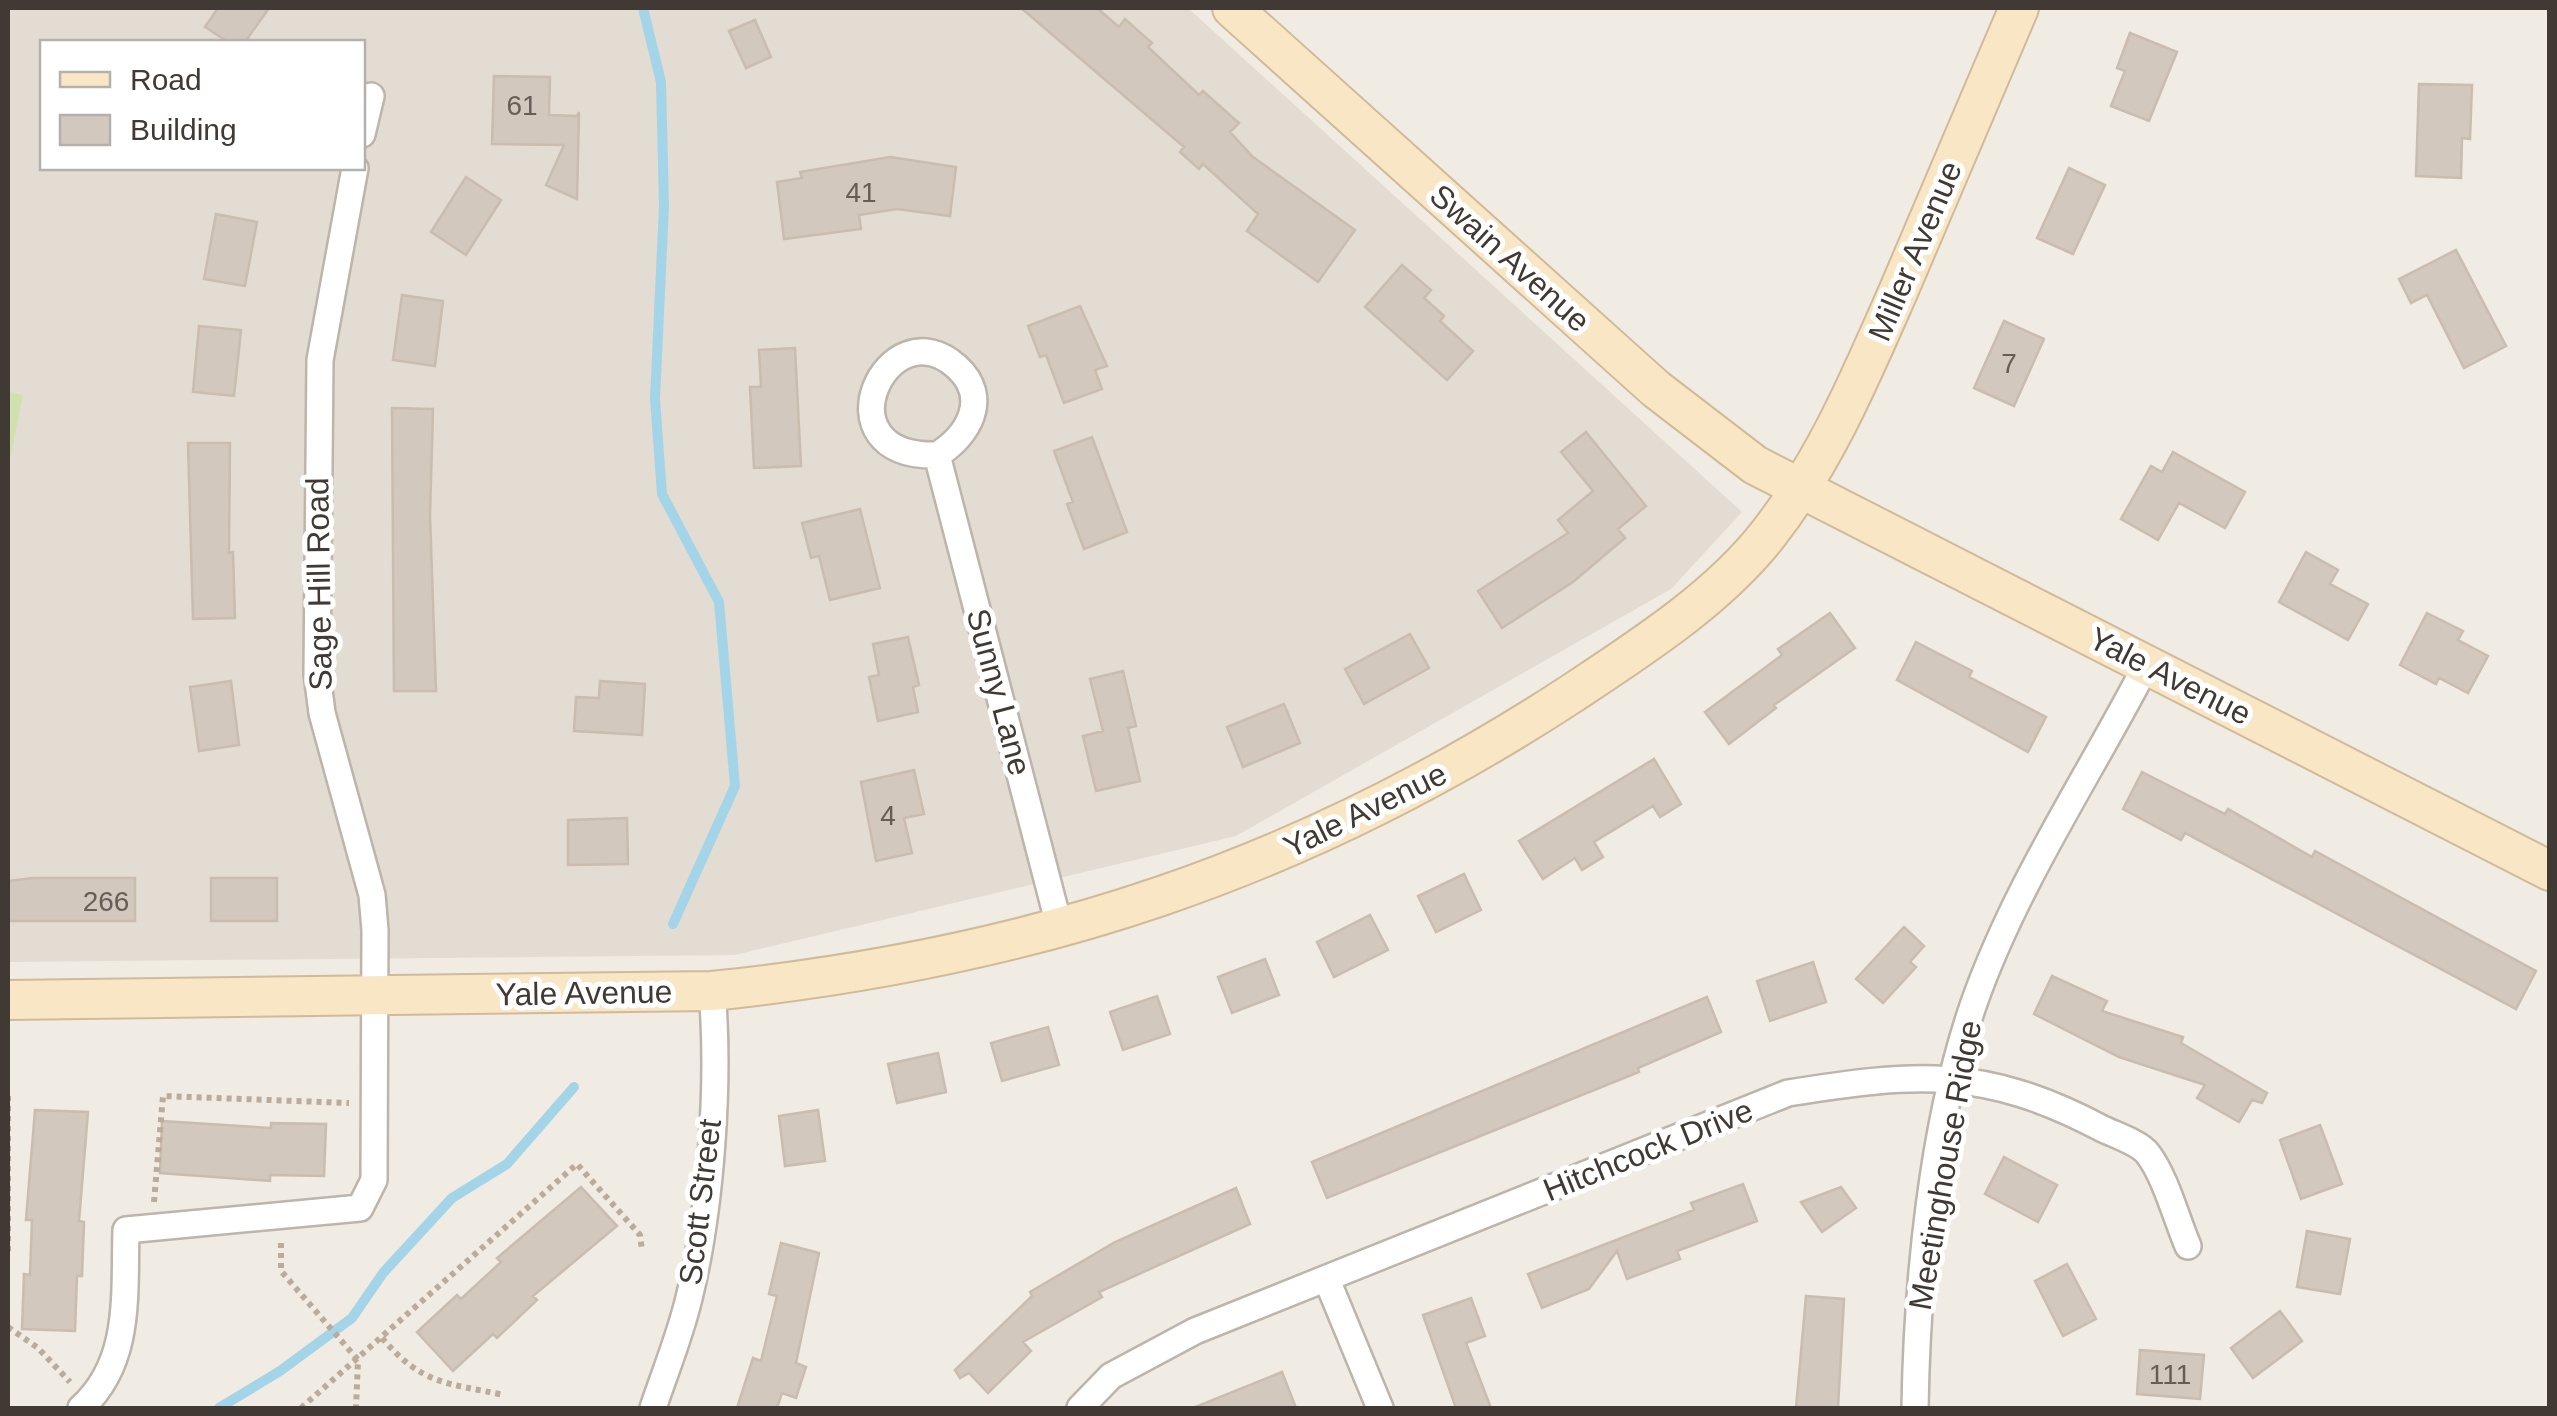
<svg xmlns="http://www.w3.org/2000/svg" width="2557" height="1416" viewBox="0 0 2557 1416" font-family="Helvetica,sans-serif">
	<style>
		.residential { fill: #e3dcd2; fill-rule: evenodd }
		.green { fill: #d0e1af }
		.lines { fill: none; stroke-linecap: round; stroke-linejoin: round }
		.stream { stroke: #a4d4e8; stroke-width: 10 }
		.building { fill: #d3c8bd; stroke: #cabcae; stroke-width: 2.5 }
		.street-casing { stroke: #bdb4aa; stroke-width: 30 }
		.secondary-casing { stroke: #cfba99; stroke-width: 42 }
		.path { stroke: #baab9a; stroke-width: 6; stroke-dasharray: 5 5; stroke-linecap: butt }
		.street { stroke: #fff; stroke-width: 25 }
		.secondary { stroke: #f9e6c4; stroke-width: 38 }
		.labels { text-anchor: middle; stroke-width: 10; stroke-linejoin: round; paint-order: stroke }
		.number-label { font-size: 28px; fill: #665e56 }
		.street-label { font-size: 32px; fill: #413a34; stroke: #fff }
	</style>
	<rect width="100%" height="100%" fill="#f0ebe3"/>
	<!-- residential -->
	<path class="residential" d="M 8,8 L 1188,8 L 1742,512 L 1671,589 L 1236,836 L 735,955 L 8,962 ZM 42,42 L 362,42 L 362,168 L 42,168 Z"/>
	<!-- green -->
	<path class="green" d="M 8,391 L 23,395 L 8,469 Z"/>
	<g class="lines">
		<!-- stream -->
		<path class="stream" d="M 643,8 L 661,82 L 664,206 L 655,399 L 662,494 L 719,602 L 735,786 L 673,924
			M 219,1408 L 280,1371 L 352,1318 L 383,1273 L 452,1198 L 507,1164 L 574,1087"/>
	</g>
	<!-- building -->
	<path class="building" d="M 218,8 L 269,8 L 245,42 L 228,42 L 205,27 Z
		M 1021,8 L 1097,8 L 1119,27 L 1125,19 L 1152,43 L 1148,47 L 1199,95 L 1203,91 L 1239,123 L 1230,132 L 1253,157 L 1355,230 L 1318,282 L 1247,231 L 1258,214 L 1203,164 L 1199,169 L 1180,152 L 1184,147 Z
		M 755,20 L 771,57 L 746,68 L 729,31 Z
		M 2130,33 L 2177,52 L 2149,121 L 2111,106 L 2125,71 L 2117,68 Z
		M 494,76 L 550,77 L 549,115 L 577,116 L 579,112 L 577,199 L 546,185 L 564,145 L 492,144 Z
		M 2419,84 L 2472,85 L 2470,139 L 2462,138 L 2461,178 L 2416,176 Z
		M 890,157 L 956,167 L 950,216 L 897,209 L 859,215 L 861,229 L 784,239 L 777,182 L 802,178 L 800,172 Z
		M 2069,168 L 2105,185 L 2073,254 L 2037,238 Z
		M 466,177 L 501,200 L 466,255 L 431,232 Z
		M 216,214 L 257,222 L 245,286 L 204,279 Z
		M 2456,250 L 2506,346 L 2464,368 L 2427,295 L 2411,303 L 2399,279 Z
		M 1402,265 L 1431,290 L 1424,298 L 1444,316 L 1440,321 L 1473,351 L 1447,380 L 1365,307 Z
		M 402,295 L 443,301 L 435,366 L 393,360 Z
		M 1080,306 L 1107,366 L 1095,370 L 1102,389 L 1064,403 L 1046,355 L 1040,357 L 1028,326 Z
		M 2004,321 L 2044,339 L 2014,406 L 1974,388 Z
		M 199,326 L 241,330 L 234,396 L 193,392 Z
		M 795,348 L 801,466 L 754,468 L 750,387 L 761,387 L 759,350 Z
		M 392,408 L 433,409 L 430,515 L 436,691 L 394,691 Z
		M 1586,432 L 1646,506 L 1618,529 L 1625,538 L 1573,582 L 1502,628 L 1478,591 L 1568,533 L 1558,520 L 1593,491 L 1561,452 Z
		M 1092,437 L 1127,532 L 1084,549 L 1067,504 L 1073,502 L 1054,451 Z
		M 188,443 L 230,443 L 229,553 L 233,552 L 235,618 L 193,619 Z
		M 2173,452 L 2245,492 L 2225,528 L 2179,503 L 2158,540 L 2121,519 L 2151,466 L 2162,472 Z
		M 860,509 L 880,588 L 830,600 L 819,556 L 811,558 L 802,523 Z
		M 2306,552 L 2338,570 L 2330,584 L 2368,604 L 2348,640 L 2279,602 Z
		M 1830,613 L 1855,648 L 1774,705 L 1776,708 L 1729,744 L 1705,712 L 1782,655 L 1778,649 Z
		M 2427,613 L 2463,631 L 2458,640 L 2488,656 L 2468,693 L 2439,678 L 2436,684 L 2400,665 Z
		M 1410,634 L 1429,668 L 1364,704 L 1345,669 Z
		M 908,637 L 919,685 L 913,687 L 918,712 L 878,721 L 869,677 L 879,675 L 873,644 Z
		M 1916,642 L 1972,671 L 1969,677 L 2046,717 L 2028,752 L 1897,680 Z
		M 1123,671 L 1136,726 L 1128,728 L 1140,781 L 1096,791 L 1083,736 L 1103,731 L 1090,679 Z
		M 231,681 L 239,745 L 199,751 L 190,687 Z
		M 600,681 L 645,684 L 642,735 L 574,731 L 576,697 L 599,698 Z
		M 1284,704 L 1300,743 L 1243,767 L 1227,727 Z
		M 1654,759 L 1681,804 L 1660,817 L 1653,806 L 1594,842 L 1603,857 L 1582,870 L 1575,858 L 1543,879 L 1519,841 Z
		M 914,770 L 924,814 L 904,818 L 912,853 L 876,861 L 861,782 Z
		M 2142,772 L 2225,814 L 2228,809 L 2312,857 L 2315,851 L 2536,971 L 2516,1009 L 2185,833 L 2181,840 L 2123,809 Z
		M 627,818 L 628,864 L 568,865 L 568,820 Z
		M 1464,874 L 1481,910 L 1436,932 L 1418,896 Z
		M 33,878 L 135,878 L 135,921 L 8,921 L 8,881 Z
		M 211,878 L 277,878 L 277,921 L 211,921 Z
		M 1370,915 L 1388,950 L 1334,977 L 1317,942 Z
		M 1904,927 L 1924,946 L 1910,962 L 1916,967 L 1883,1003 L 1856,979 Z
		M 1265,959 L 1279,995 L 1232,1013 L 1218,977 Z
		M 1813,962 L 1826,1002 L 1770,1021 L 1757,981 Z
		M 2052,976 L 2107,1001 L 2102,1011 L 2183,1037 L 2181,1043 L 2267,1093 L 2262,1103 L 2252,1100 L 2239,1122 L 2197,1098 L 2205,1085 L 2119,1057 L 2034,1014 Z
		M 1157,996 L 1170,1034 L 1123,1050 L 1110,1012 Z
		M 1707,997 L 1721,1032 L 1638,1068 L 1639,1072 L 1327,1198 L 1312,1162 Z
		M 1048,1027 L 1059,1065 L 1002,1081 L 991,1043 Z
		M 938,1053 L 946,1092 L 897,1103 L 888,1064 Z
		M 35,1110 L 88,1112 L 79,1221 L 84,1222 L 82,1276 L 77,1276 L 75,1331 L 22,1329 L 24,1274 L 30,1275 L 32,1220 L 26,1220 Z
		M 818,1110 L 825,1161 L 785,1166 L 779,1116 Z
		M 162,1121 L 271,1128 L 271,1123 L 326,1124 L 324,1176 L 270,1175 L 270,1181 L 160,1173 Z
		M 2320,1125 L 2342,1184 L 2301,1199 L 2280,1140 Z
		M 2004,1157 L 2057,1185 L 2038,1222 L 1985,1194 Z
		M 1743,1184 L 1757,1221 L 1677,1251 L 1680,1259 L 1627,1279 L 1617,1251 L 1589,1289 L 1542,1308 L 1528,1274 L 1694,1210 L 1691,1203 Z
		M 581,1187 L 617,1226 L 533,1296 L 537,1300 L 497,1338 L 493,1334 L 453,1371 L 417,1332 L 457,1295 L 461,1299 L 501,1262 L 497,1258 Z
		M 1841,1187 L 1856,1208 L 1822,1232 L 1801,1202 Z
		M 1236,1188 L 1250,1224 L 1099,1292 L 1102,1297 L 1023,1342 L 1031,1351 L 988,1393 L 969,1373 L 960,1378 L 955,1370 L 1032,1296 L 1030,1292 L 1115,1242 Z
		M 2307,1231 L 2350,1239 L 2340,1294 L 2297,1287 Z
		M 781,1243 L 819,1253 L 796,1363 L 806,1367 L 796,1398 L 782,1393 L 777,1408 L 737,1408 L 753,1358 L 761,1361 L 777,1296 L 769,1294 Z
		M 2067,1264 L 2096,1319 L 2063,1336 L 2035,1281 Z
		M 1806,1296 L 1844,1299 L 1838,1408 L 1796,1408 Z
		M 1471,1298 L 1485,1336 L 1466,1343 L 1491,1408 L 1456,1408 L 1423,1315 Z
		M 2280,1311 L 2302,1341 L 2253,1378 L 2231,1348 Z
		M 2140,1350 L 2204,1355 L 2200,1399 L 2137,1394 Z
		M 1282,1372 L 1296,1408 L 1195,1408 L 1195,1407 Z"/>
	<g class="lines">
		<defs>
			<path id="street" d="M 362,134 L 371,96
				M 937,455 C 816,458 887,304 957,367 C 991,398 968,436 937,455 L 1060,929
				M 1327,1280 L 1380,1408
				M 81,1408 C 132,1362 124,1294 126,1230 L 360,1208 L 374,1180 L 375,930 L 372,895 L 322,713 L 317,674 L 320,360 L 355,168
				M 653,1408 C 665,1372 680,1336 689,1298 C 711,1209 720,1082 712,991
				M 1080,1408 L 1111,1376 L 1195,1331 L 1788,1093 C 1915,1073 1983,1066 2101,1128 C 2115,1135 2140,1143 2148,1154 C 2166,1178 2176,1218 2188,1246
				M 1915,1408 C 1917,1282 1932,1123 1974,1003 C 2016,884 2089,776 2147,664"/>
			<path id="secondary" d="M 1232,8 L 1656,389 L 1755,465 L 2550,871
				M 8,1000 L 712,991 C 1032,958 1300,871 1571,694 C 1639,649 1719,598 1769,533 C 1826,460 1861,376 1898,292 C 1939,197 1979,102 2019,8"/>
		</defs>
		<!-- street casing -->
		<use href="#street" class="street-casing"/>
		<!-- secondary casing -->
		<use href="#secondary" class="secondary-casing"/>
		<!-- path -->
		<path class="path" d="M 8,1096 L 8,1255
			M 154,1202 L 163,1096 L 349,1103
			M 281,1243 L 281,1271 L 358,1360 L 356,1408
			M 8,1327 L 38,1348 L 70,1382
			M 382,1338 C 422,1385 447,1383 504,1395
			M 301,1408 L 577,1164 L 640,1235 L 642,1250"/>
		<!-- street -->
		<use href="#street" class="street"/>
		<!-- secondary -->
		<use href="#secondary" class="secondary"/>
	</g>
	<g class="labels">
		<!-- number labels -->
		<g class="number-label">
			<text x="522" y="115">61</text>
			<text x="861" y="202">41</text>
			<text x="2009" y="373">7</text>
			<text x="888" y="825">4</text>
			<text x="106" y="911">266</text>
			<text x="2170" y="1384">111</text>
		</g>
		<!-- street labels -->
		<g class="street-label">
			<text transform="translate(1915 251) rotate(-67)" y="11">Miller Avenue</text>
			<text transform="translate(1510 258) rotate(42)" y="11">Swain Avenue</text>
			<text transform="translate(319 584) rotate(-91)" y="11">Sage Hill Road</text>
			<text transform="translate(2170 676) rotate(27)" y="11">Yale Avenue</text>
			<text transform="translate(999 692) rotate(75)" y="11">Sunny Lane</text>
			<text transform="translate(1365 810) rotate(-26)" y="11">Yale Avenue</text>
			<text transform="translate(584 993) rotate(-1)" y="11">Yale Avenue</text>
			<text transform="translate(1648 1150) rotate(-22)" y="11">Hitchcock Drive</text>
			<text transform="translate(1945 1165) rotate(-80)" y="11">Meetinghouse Ridge</text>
			<text transform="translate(700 1202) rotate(-83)" y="11">Scott Street</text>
		</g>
	</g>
	<!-- border -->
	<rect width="2557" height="1416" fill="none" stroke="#413a34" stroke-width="20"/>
	<!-- legend -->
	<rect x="40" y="40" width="325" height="130" fill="#ffffff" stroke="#b3b0ae" stroke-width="2.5"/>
	<rect x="60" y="72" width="50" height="15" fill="#f9e6c4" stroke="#b3b0ae" stroke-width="2.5"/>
	<text x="130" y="90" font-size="30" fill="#413a34">Road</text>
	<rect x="60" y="115" width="50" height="30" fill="#d3c8bd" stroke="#b3b0ae" stroke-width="2.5"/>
	<text x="130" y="140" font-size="30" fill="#413a34">Building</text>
</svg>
